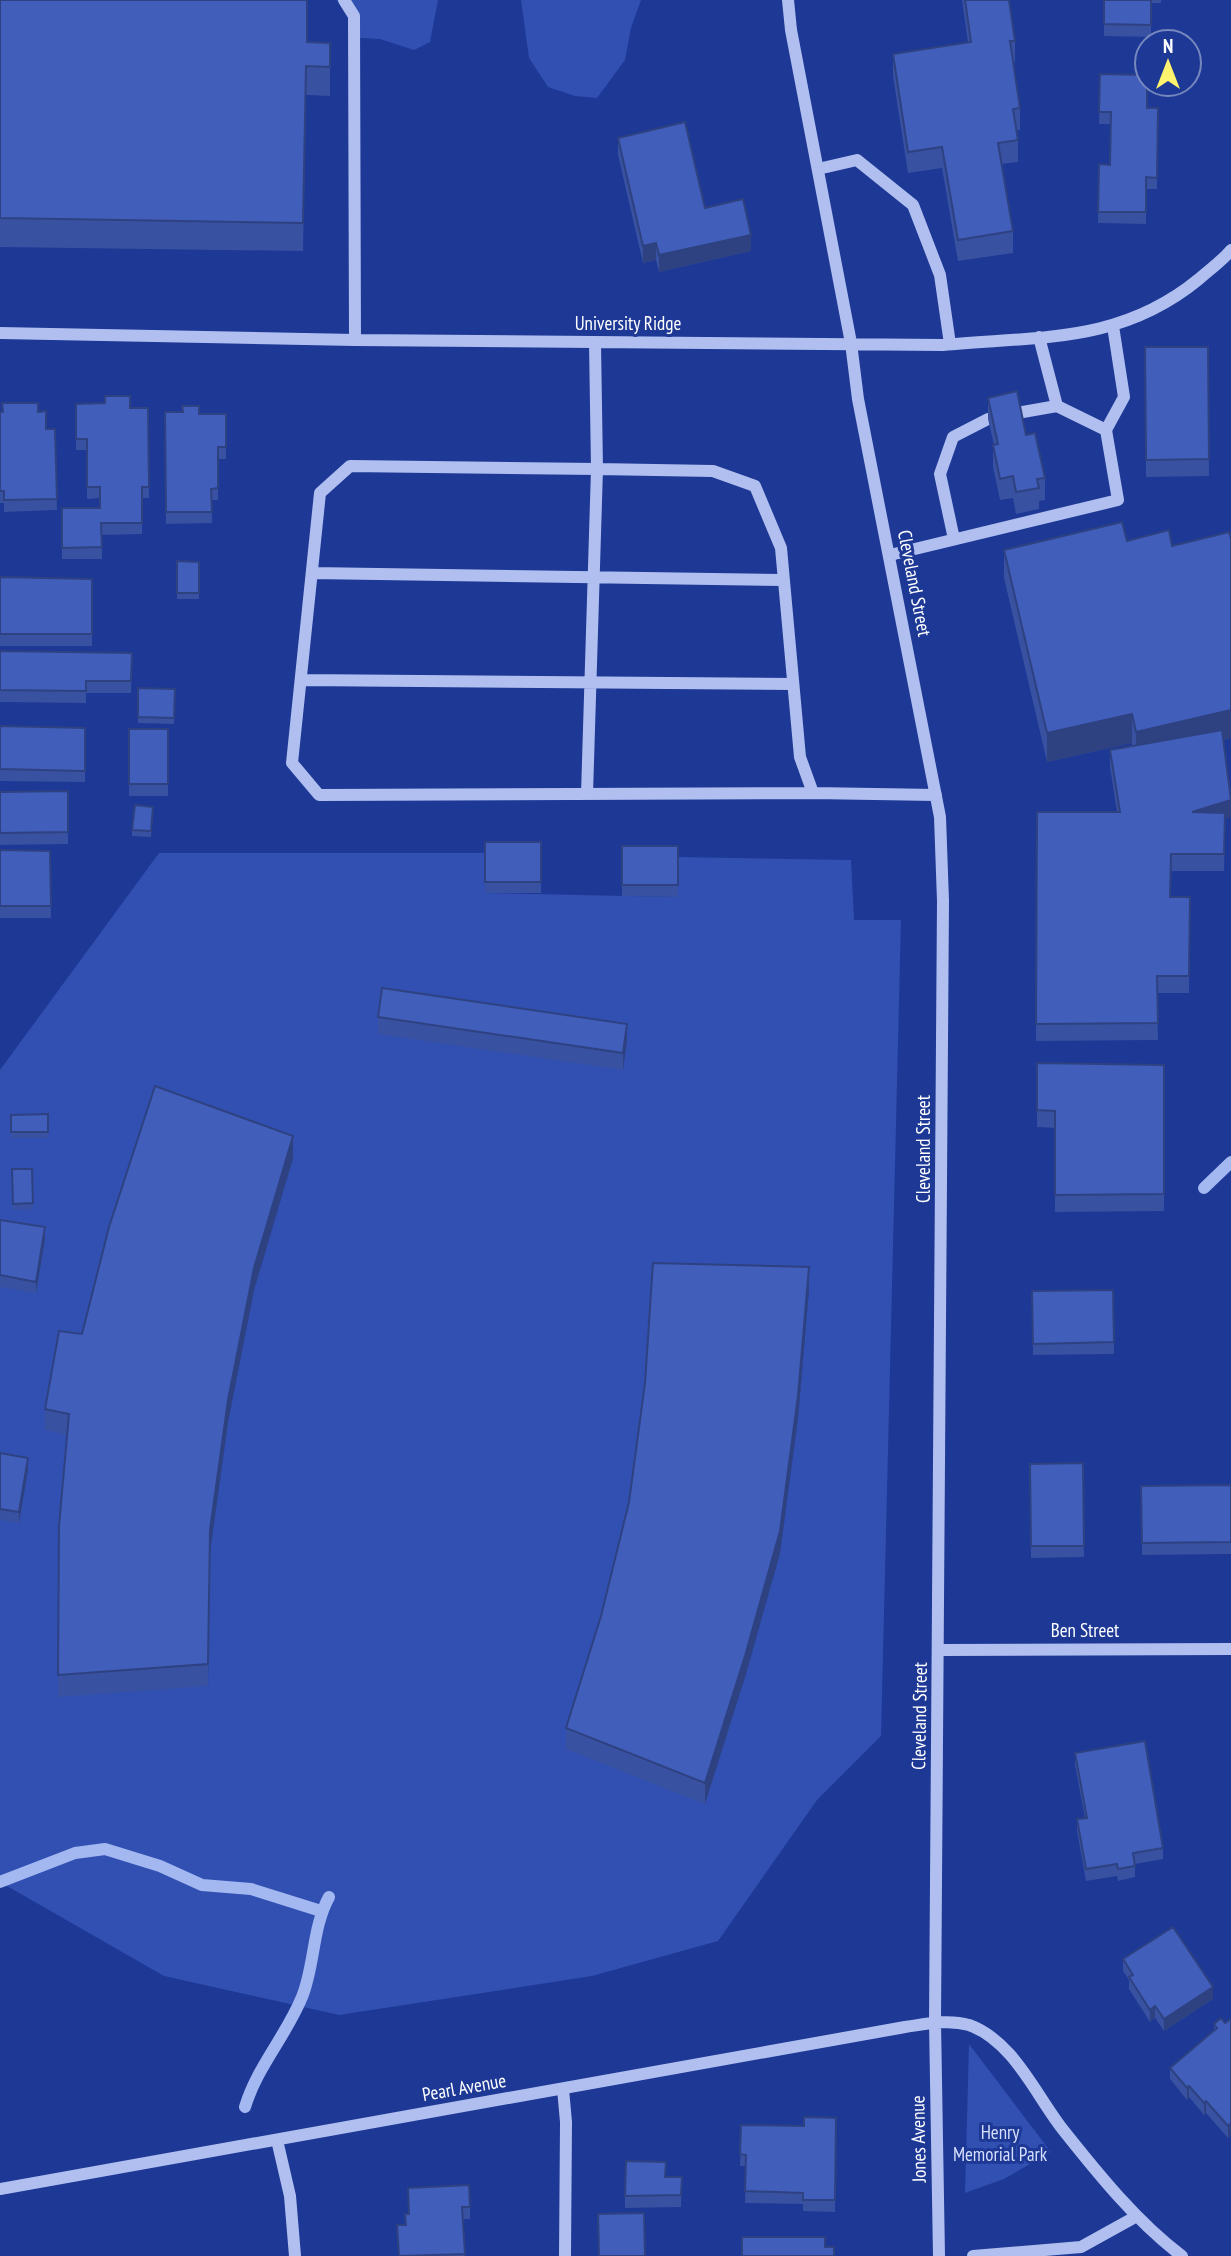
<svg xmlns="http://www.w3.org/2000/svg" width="1231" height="2256" viewBox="0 0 1231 2256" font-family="'PT Sans Narrow',sans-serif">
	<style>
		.green { fill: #3150b2; fill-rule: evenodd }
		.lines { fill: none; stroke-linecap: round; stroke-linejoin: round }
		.stream { stroke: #a3b7f1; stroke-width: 12 }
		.minor { stroke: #b0bfef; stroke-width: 12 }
		.wall { fill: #3851a0 }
		.shaded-wall { fill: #2e4282 }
		.building { fill: #415eba; stroke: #2e4282; stroke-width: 2 }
		.labels { text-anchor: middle; stroke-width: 6; stroke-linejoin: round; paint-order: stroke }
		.street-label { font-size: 19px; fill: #fff; stroke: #1d3895 }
		.park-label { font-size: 19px; fill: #d6dffb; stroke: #1d3895 }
	</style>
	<rect width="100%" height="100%" fill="#1d3895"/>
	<!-- green -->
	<path class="green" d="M 336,0 L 438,0 L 430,42 L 414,50 L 380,39 L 360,38 L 352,13 Z
		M 521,0 L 641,0 L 631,28 L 625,60 L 597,98 L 575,96 L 548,87 L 529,58 Z
		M 159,853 L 485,853 L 485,893 L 677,897 L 678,857 L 851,860 L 854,920 L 901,920 L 881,1736 L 817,1800 L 718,1941 L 592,1976 L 339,2015 L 164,1976 L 0,1882 L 0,1070 ZM 293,1158 L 254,1290 L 228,1422 L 210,1552 L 208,1686 L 69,1436 ZM 809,1289 L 798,1418 L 780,1553 L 745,1677 L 704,1804 Z
		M 969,2044 L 1051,2152 L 1004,2179 L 965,2193 Z"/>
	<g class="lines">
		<!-- stream -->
		<path class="stream" d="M 1204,1188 L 1231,1162
			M 0,1882 L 75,1853 L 105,1849 L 160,1866 L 202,1885 L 251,1889 L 321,1911
			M 245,2107 C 257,2067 286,2036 302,1997 C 315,1965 312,1928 329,1897"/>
		<!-- minor -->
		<path class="minor" d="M 344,0 L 354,16 L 355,340
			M 788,0 L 791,30 L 851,343 L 858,399 L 940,817 L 943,901 L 935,2022 L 939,2256
			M 818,169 L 857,160 L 913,205 L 940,275 L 950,344
			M 0,333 L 355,340 L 943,345 C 1039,336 1120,344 1199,279 C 1209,270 1222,261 1231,250
			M 1039,337 L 1057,406 L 1106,430 L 1124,397 L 1113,326
			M 595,343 L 597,469 L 713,471 L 755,486 L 781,548 L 800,757 L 813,793 L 936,795
			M 1017,413 L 1057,406
			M 954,539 L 940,474 L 953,437 L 988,419
			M 890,555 L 1118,500 L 1106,430
			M 312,573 L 783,580
			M 301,680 L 793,684
			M 587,794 L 597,469 L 350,466 L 320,493 L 292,763 L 319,795 L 813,793
			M 939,1650 L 1231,1649
			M 563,2089 L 566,2122 L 565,2256
			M 277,2140 L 290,2196 L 295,2256
			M 0,2189 L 905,2027 C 926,2024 948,2019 969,2025 C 1014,2041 1036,2096 1064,2131 C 1099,2175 1137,2222 1182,2256
			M 973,2256 L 1081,2247 L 1137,2216"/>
	</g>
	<!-- wall -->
	<path class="wall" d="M 0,0 L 307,42 L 330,43 L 330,96 L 306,95 L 303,251 L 0,247 Z
		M 962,0 L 1009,0 L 1015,41 L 1015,62 L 1013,63 L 1020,108 L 1020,130 L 1017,130 L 1018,140 L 1018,162 L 1002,164 L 1013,231 L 1013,253 L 958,261 L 942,168 L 908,173 L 893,76 L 893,54 L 968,43 Z
		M 1104,0 L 1161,0 L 1161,3 L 1151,3 L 1151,37 L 1104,36 Z
		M 1100,74 L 1147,108 L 1158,120 L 1157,189 L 1146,189 L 1146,224 L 1098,223 L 1099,164 L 1110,165 L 1111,124 L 1099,124 Z
		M 618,138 L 705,208 L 751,251 L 659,272 L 656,260 L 643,263 L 618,155 Z
		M 1145,347 L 1208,347 L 1209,476 L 1146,477 Z
		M 988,398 L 1026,435 L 1045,478 L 1045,500 L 1039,501 L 1039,509 L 1016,514 L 1013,498 L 1000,500 L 993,467 L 993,445 L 994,445 L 988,419 Z
		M 76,404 L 130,408 L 148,408 L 149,498 L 142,498 L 142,534 L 102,535 L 102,559 L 62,559 L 62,508 L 100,508 L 100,498 L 87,499 L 87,450 L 76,450 Z
		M 0,412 L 38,412 L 46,429 L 55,429 L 57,510 L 4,512 L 4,503 L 0,503 Z
		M 165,412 L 199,414 L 226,414 L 226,459 L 218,459 L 218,500 L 212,500 L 212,523 L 166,524 Z
		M 1231,539 L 1231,738 L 1223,740 L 1231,796 L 1231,817 L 1225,819 L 1224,871 L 1171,871 L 1170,897 L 1190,897 L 1189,993 L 1157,993 L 1158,1040 L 1036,1041 L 1036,1024 L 1117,812 L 1110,767 L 1110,750 L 1132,746 L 1132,743 L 1047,762 L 1004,578 L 1004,550 L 1127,541 L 1172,546 Z
		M 177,561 L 199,562 L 199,599 L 177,599 Z
		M 0,577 L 92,579 L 92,646 L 0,646 Z
		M 0,651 L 132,653 L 131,693 L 86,693 L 86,703 L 0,702 Z
		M 138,688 L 175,689 L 174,724 L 138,723 Z
		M 0,726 L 85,728 L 85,782 L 0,781 Z
		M 129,729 L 168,729 L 168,796 L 129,796 Z
		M 68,791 L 68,844 L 0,845 L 0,792 Z
		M 153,813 L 151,837 L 132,836 L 132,830 Z
		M 485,842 L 541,842 L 541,893 L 485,893 Z
		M 622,846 L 678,846 L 678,897 L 622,896 Z
		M 0,850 L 50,851 L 51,918 L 0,918 Z
		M 378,1017 L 627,1041 L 623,1070 L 378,1034 Z
		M 1037,1063 L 1164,1065 L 1164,1211 L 1055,1212 L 1055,1128 L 1037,1127 Z
		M 48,1114 L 48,1138 L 11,1138 L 11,1115 Z
		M 293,1158 L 254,1290 L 228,1422 L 210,1552 L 208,1686 L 58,1697 L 59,1526 L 67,1435 L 45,1430 L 45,1409 L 82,1334 Z
		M 12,1169 L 32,1169 L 33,1209 L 13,1210 Z
		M 0,1220 L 45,1239 L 36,1293 L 0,1287 Z
		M 809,1289 L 798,1418 L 780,1553 L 745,1677 L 705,1804 L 566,1749 L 566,1728 Z
		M 1113,1290 L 1114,1354 L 1033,1355 L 1032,1291 Z
		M 0,1453 L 28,1470 L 19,1523 L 0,1520 Z
		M 1083,1463 L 1084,1557 L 1031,1558 L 1030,1464 Z
		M 1231,1485 L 1231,1554 L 1142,1555 L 1141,1486 Z
		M 1075,1753 L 1163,1848 L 1163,1859 L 1135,1864 L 1135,1877 L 1118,1881 L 1117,1876 L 1086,1881 L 1077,1831 L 1077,1819 L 1085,1818 L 1075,1765 Z
		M 1123,1959 L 1213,1999 L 1164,2031 L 1155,2018 L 1150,2022 L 1129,1989 L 1129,1980 L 1123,1971 Z
		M 1231,2019 L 1228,2138 L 1206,2113 L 1204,2115 L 1189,2097 L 1187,2100 L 1170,2079 L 1170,2068 L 1214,2031 L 1214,2024 L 1225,2023 Z
		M 836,2118 L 835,2212 L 803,2211 L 803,2204 L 745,2203 L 746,2166 L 740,2166 L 741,2125 L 804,2126 Z
		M 666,2177 L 682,2177 L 681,2207 L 625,2208 L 625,2196 Z
		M 408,2188 L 470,2207 L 470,2219 L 463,2219 L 465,2256 L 398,2256 L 409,2214 Z"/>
	<!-- shaded-wall -->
	<path class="shaded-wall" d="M 751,235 L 751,251 L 659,272 L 659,255 Z
		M 656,243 L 656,260 L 643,263 L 643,246 Z
		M 1231,710 L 1231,738 L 1136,761 L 1136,732 Z
		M 1132,714 L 1132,743 L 1047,762 L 1047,733 Z
		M 1231,800 L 1231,817 L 1225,819 L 1224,871 L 1225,819 L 1192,812 Z
		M 627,1024 L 627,1041 L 623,1070 L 623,1053 Z
		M 293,1136 L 293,1158 L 254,1290 L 228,1422 L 210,1552 L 208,1686 L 210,1530 L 228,1400 L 254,1268 Z
		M 45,1227 L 45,1239 L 36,1293 L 36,1282 Z
		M 809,1267 L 809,1289 L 798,1418 L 780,1553 L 745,1677 L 705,1804 L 705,1783 Z
		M 28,1458 L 28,1470 L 19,1523 L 19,1512 Z
		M 1213,1987 L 1213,1999 L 1164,2031 L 1164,2019 Z
		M 1155,2006 L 1155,2018 L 1150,2022 L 1150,2010 Z
		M 1189,2086 L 1189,2097 L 1187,2100 L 1187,2088 Z
		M 1206,2101 L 1206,2113 L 1204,2115 L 1204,2103 Z
		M 1231,2123 L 1231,2135 L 1228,2138 L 1228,2126 Z"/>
	<!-- building -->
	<path class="building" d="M 0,0 L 307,0 L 307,42 L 330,43 L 330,67 L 306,66 L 303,223 L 0,218 Z
		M 965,0 L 1009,0 L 1015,41 L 1010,41 L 1020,108 L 1013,109 L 1018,140 L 998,143 L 1013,231 L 958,240 L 942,147 L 908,152 L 893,54 L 971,42 Z
		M 1104,0 L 1151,0 L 1151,25 L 1104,24 Z
		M 1100,74 L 1147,75 L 1147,108 L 1158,108 L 1157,178 L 1146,177 L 1146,212 L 1098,212 L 1099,164 L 1110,165 L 1111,112 L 1099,112 Z
		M 685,122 L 705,208 L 743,199 L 751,235 L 659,255 L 656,243 L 643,246 L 618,138 Z
		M 1145,347 L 1208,347 L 1209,459 L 1146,460 Z
		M 1017,391 L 1026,435 L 1035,433 L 1045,478 L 1037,479 L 1039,488 L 1016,492 L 1013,476 L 1000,479 L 993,445 L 998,444 L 988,398 Z
		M 105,396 L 130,396 L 130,408 L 148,408 L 149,487 L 142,487 L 142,523 L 101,523 L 102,547 L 62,548 L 62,508 L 100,508 L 100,487 L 87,487 L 87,439 L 76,439 L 76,404 L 105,403 Z
		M 2,403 L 38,403 L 38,412 L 46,411 L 46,429 L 55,429 L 57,499 L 4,500 L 4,491 L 0,491 L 0,412 L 3,412 Z
		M 182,406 L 199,406 L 199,414 L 226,414 L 226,447 L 218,447 L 218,488 L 211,489 L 212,512 L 166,512 L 165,412 L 183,412 Z
		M 1122,522 L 1127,541 L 1169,530 L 1172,546 L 1229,532 L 1231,539 L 1231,710 L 1136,732 L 1132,714 L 1047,733 L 1004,550 Z
		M 177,561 L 199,562 L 199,593 L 177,593 Z
		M 0,577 L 92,579 L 92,634 L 0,634 Z
		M 0,651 L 132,653 L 131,681 L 86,681 L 86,691 L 0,690 Z
		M 138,688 L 175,689 L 174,718 L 138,717 Z
		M 0,726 L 85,728 L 85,771 L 0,769 Z
		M 129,729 L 168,729 L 168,784 L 129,784 Z
		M 1222,730 L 1231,800 L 1192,812 L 1225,813 L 1224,854 L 1171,854 L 1170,897 L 1190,897 L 1189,976 L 1157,976 L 1158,1023 L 1036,1024 L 1037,812 L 1120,812 L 1110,750 Z
		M 68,791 L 68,832 L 0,833 L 0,792 Z
		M 135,805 L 153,807 L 151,831 L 132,830 Z
		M 485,842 L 541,842 L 541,882 L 485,882 Z
		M 622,846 L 678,846 L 678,885 L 622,885 Z
		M 0,850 L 50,851 L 51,906 L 0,906 Z
		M 382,988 L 627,1024 L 623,1053 L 378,1017 Z
		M 1037,1063 L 1164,1065 L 1164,1194 L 1055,1195 L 1055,1111 L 1037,1110 Z
		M 155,1086 L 293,1136 L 254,1268 L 228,1400 L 210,1530 L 208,1664 L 58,1675 L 59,1526 L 69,1414 L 45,1409 L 59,1331 L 82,1334 L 109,1227 Z
		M 48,1114 L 48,1132 L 11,1132 L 11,1115 Z
		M 12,1169 L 32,1169 L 33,1203 L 13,1204 Z
		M 0,1220 L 45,1227 L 36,1282 L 0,1275 Z
		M 653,1263 L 809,1267 L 798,1396 L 780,1531 L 745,1656 L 705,1783 L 566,1728 L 601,1616 L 629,1502 L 645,1383 Z
		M 1113,1290 L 1114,1342 L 1033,1344 L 1032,1291 Z
		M 0,1453 L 28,1458 L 19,1512 L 0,1509 Z
		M 1083,1463 L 1084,1546 L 1031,1546 L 1030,1464 Z
		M 1231,1485 L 1231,1542 L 1142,1543 L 1141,1486 Z
		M 1145,1741 L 1163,1848 L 1133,1853 L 1135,1866 L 1118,1869 L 1117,1864 L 1086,1869 L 1077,1819 L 1087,1818 L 1075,1753 Z
		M 1173,1927 L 1213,1987 L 1164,2019 L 1155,2006 L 1150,2010 L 1129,1977 L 1133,1975 L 1123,1959 Z
		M 1221,2018 L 1225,2023 L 1231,2019 L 1231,2123 L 1228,2126 L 1206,2101 L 1204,2103 L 1189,2086 L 1187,2088 L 1170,2068 L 1217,2028 L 1214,2024 Z
		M 804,2117 L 836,2118 L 835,2200 L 803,2200 L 803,2193 L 745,2191 L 746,2155 L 740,2154 L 741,2125 L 804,2126 Z
		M 626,2161 L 666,2162 L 665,2177 L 682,2177 L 681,2195 L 625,2196 Z
		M 469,2185 L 470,2207 L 462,2207 L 465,2254 L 399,2256 L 397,2225 L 406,2225 L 405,2214 L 409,2214 L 408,2188 Z
		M 644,2213 L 645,2256 L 599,2256 L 598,2214 Z
		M 742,2237 L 825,2237 L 825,2247 L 834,2247 L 834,2256 L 742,2256 Z"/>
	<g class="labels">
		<!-- street labels -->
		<g class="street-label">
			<text x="628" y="330">University Ridge</text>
			<text transform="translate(915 583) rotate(79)" y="7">Cleveland Street</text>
			<text transform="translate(923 1149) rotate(-90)" y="7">Cleveland Street</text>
			<text x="1085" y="1637">Ben Street</text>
			<text transform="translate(919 1716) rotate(-89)" y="7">Cleveland Street</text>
			<text transform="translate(464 2087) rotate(-10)" y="7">Pearl Avenue</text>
			<text transform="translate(918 2139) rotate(-91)" y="7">Jones Avenue</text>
		</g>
		<!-- park labels -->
		<g class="park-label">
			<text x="1000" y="2139">Henry<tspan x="1000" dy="22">Memorial Park</tspan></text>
		</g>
	</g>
	<!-- north arrow -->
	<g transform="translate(1168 63)"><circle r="33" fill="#1d3895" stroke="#7788bf" stroke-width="2"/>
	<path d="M0-5L12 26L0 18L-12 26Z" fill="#fef36e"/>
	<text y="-10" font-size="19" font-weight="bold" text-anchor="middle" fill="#ffffff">N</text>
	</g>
</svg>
